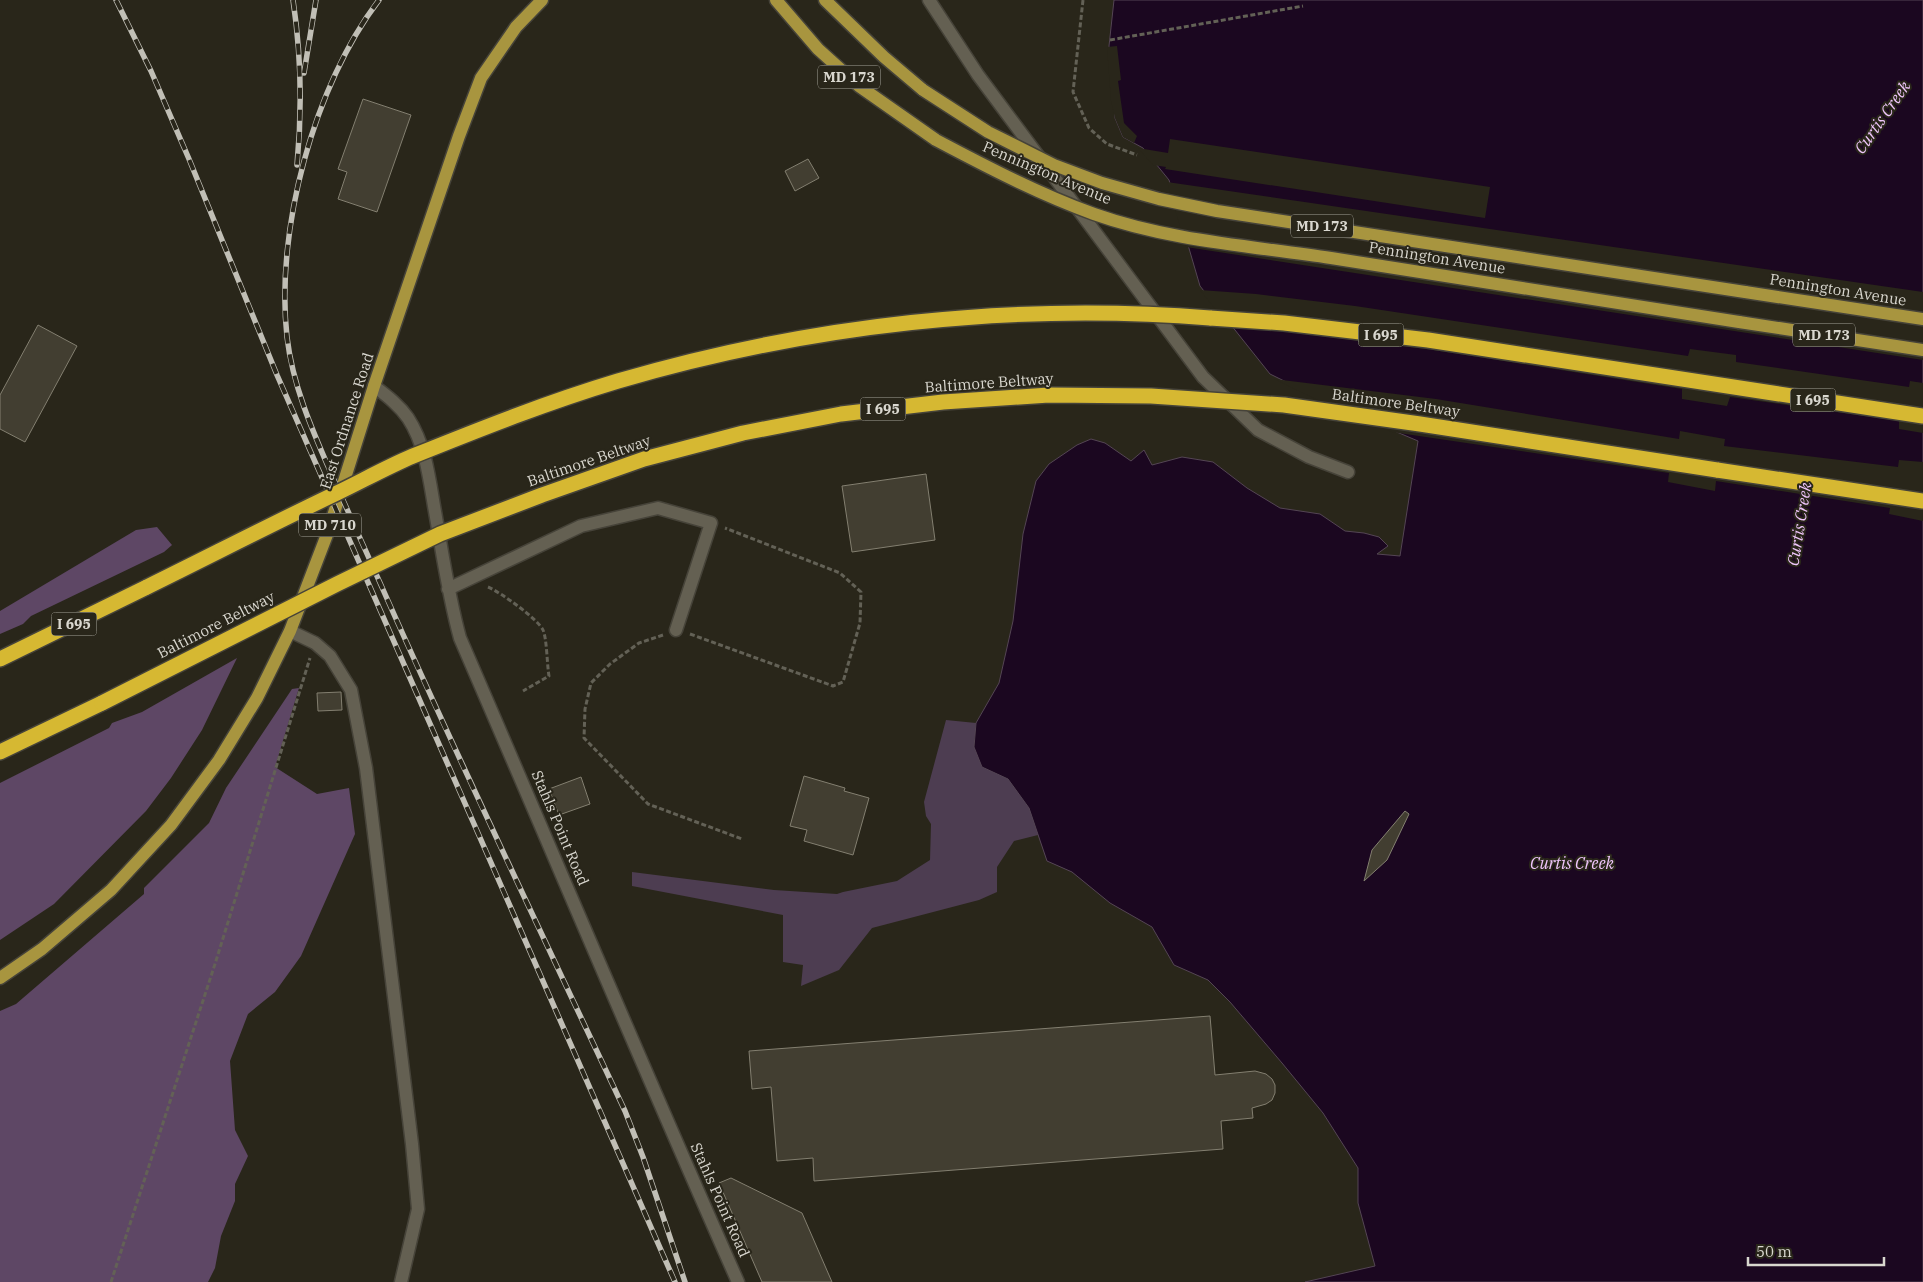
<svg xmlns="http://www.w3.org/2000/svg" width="1923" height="1282" viewBox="0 0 1923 1282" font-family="'IBM Plex Serif',serif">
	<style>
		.green { fill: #4d3d51 }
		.forest { fill: #5e4765 }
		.water { fill: #1b0720; stroke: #544554 }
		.pier { fill: #29261a }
		.building { fill: #423e31; stroke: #837f70 }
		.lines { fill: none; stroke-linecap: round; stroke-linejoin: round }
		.minor-casing { stroke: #464339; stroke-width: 15 }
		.major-casing { stroke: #464339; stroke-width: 15 }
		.highway-casing { stroke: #464339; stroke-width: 18 }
		.path { stroke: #636156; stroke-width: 3; stroke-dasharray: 5 2.5; stroke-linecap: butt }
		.minor { stroke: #646052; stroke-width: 12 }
		.major { stroke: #a8953f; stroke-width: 12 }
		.highway { stroke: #d6b832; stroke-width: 15 }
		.rail-casing { stroke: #c1bfb6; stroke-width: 5.5 }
		.rail { stroke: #29261a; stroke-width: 4; stroke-dasharray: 11; stroke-linecap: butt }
		.major-bridge-casing { stroke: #464339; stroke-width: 15; stroke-linecap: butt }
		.highway-bridge-casing { stroke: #464339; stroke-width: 18; stroke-linecap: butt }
		.major-bridge { stroke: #a8953f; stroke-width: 12 }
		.highway-bridge { stroke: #d6b832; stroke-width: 15 }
		.labels { text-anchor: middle; stroke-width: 4; stroke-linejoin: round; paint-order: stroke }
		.shield { fill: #29261a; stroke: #a4a299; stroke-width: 1 }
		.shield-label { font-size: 14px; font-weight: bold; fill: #d9d7cf }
		.street-label { font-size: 15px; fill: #d9d7cf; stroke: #29261a }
		.water-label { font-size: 16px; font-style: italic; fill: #f0c6fc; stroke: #29261a }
	</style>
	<rect width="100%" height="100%" fill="#29261a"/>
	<!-- green -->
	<path class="green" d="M 946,720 L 976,723 L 974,747 L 1046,734 L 1088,885 L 1072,872 L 1047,861 L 1038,835 L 1014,841 L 997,867 L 997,892 L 979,900 L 872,928 L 839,970 L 801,986 L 803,965 L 783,962 L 783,915 L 632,886 L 632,872 L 774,890 L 837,894 L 843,892 L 897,881 L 930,860 L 931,824 L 926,816 L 924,802 Z"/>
	<!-- forest -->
	<path class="forest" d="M 157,527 L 172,545 L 164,552 L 31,616 L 23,624 L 0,634 L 0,611 L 136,530 Z
		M 237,658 L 202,730 L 171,778 L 146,811 L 54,904 L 0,940 L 0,783 L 109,728 L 112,723 L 142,712 Z
		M 299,688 L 275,767 L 317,794 L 349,788 L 355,834 L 301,956 L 275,992 L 248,1014 L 230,1061 L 235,1130 L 248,1156 L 235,1184 L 235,1201 L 221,1236 L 215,1268 L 208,1282 L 0,1282 L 0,1011 L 16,1004 L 144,894 L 144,888 L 209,823 L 226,788 L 292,689 Z"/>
	<!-- water -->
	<path class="water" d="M 1114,0 L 1923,0 L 1923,1282 L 1305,1282 L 1375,1266 L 1358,1203 L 1358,1168 L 1323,1113 L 1282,1063 L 1230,1002 L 1208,980 L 1174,965 L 1152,927 L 1110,903 L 1072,872 L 1047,861 L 1029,808 L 1008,779 L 982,767 L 974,747 L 976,723 L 999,683 L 1013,621 L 1023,534 L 1036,481 L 1049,464 L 1077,445 L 1091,439 L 1105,443 L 1131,461 L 1144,450 L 1152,465 L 1182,457 L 1213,462 L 1247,488 L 1280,508 L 1320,514 L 1345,531 L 1364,533 L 1379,537 L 1388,546 L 1377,554 L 1400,556 L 1418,441 L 1333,405 L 1270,374 L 1200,286 L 1169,180 L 1143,148 L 1123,137 L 1115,118 L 1109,46 Z"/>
	<!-- pier -->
	<path class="pier" d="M 1117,46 L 1121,80 L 1118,81 L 1124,123 L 1137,136 L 1134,143 L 1123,137 L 1115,118 L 1111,101 L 1107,47 Z
		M 1170,139 L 1490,187 L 1485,218 L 1165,169 L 1166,167 L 1153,165 L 1138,148 L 1168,153 Z
		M 1167,182 L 1923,292 L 1923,360 L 1186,247 Z
		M 1200,290 L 1256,294 L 1355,306 L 1688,356 L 1690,349 L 1736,355 L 1736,362 L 1909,387 L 1910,381 L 1923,383 L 1923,433 L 1899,429 L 1899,421 L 1730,397 L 1727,406 L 1682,399 L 1682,389 L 1433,350 L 1265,329 L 1229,326 Z
		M 1274,379 L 1436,399 L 1679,439 L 1680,431 L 1725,439 L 1724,446 L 1898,467 L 1899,460 L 1923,462 L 1923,521 L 1889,514 L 1890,508 L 1716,481 L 1715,491 L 1668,482 L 1669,473 L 1392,432 L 1332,407 Z"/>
	<!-- building -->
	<path class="building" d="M 363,99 L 411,115 L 377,212 L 338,199 L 347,172 L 338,169 Z
		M 808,159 L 819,178 L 795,191 L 785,171 Z
		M 38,325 L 77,346 L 25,442 L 0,429 L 0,395 Z
		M 926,474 L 935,540 L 852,552 L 842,486 Z
		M 341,692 L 342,710 L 318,711 L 317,693 Z
		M 804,776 L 845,788 L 844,791 L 869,798 L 853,855 L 804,841 L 807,830 L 790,826 Z
		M 581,777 L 590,804 L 559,815 L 549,789 Z
		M 1405,811 L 1409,814 L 1387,860 L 1364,881 L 1372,850 Z
		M 1210,1016 L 1215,1075 L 1255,1071 L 1266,1074 L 1272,1079 L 1275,1085 L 1275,1093 L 1272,1100 L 1266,1104 L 1252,1108 L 1253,1118 L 1221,1121 L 1223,1149 L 814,1181 L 813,1158 L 777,1161 L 771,1087 L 752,1089 L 749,1051 Z
		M 731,1178 L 802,1213 L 832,1282 L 762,1282 L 719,1183 Z"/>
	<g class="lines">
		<defs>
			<path id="minor" d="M 929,0 L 978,75 L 1203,377 L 1258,430 L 1309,457 L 1348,472
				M 374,386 C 387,396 399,405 408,418 C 425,444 429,476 434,506 C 442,550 448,595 460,638 C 553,853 643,1068 738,1282
				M 448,589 L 581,526 L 658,508 L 711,523 L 676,630
				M 290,631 L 315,643 L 330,656 L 351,690 L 366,768 L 412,1144 L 418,1209 L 401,1282"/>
			<path id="major" d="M 776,0 L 818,49 L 859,86 L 936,140
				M 825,0 L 884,57 L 923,90
				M 1745,292 L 1923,319
				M 1739,322 L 1923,350
				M 0,978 L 42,949 L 111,890 L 171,825 L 219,760 L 257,698 L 290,631 L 328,532 L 374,386 L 459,136 L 481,78 L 516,27 L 542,0"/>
			<path id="highway" d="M 1210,318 L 1284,323 L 1428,340 L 1923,416
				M 1717,470 L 1923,501
				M 0,659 L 147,587
				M 0,752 L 102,703"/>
		</defs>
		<!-- minor casing -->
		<use href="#minor" class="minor-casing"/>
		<!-- major casing -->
		<use href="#major" class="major-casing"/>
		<!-- highway casing -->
		<use href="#highway" class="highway-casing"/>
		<!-- path -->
		<path class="path" d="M 1083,0 L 1073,92 L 1089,128 L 1107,144 L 1137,155
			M 1110,40 L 1303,6
			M 488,587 C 500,592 538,619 543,630 C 547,639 547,665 549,676 L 523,691
			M 690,634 L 833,686 L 843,682 L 860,623 L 861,592 L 840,573 L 725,528
			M 663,635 L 639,643 L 610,664 L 591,683 L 585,709 L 584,738 L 648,804 L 742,839
			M 111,1282 L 215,964 L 310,658"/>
		<!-- minor -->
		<use href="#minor" class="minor"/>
		<!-- major -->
		<use href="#major" class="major"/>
		<!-- highway -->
		<use href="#highway" class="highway"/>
		<defs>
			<path id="rail" d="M 116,0 L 151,71 L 189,159 L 277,375 L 675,1282
				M 293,0 C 301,53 302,112 297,165
				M 379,0 C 314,85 275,231 287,337 C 293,388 314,434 334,480 C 350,515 365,550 381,585 C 459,762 543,936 625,1111 L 643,1157 L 685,1282
				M 304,73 L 316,0"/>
		</defs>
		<!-- rail casing -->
		<use href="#rail" class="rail-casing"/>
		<!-- rail -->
		<use href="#rail" class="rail"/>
		<defs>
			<path id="major-bridge" d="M 923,90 L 988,132 L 1054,165 L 1102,183 L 1159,199 L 1217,211 L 1745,292
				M 936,140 C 987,167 1039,194 1094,214 C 1170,241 1252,246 1331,258 C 1467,280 1603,301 1739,322"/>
			<path id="highway-bridge" d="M 147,587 C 210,556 274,523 337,493 C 362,481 387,467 413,456 C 480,429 548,402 618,381 C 809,325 1012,302 1210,318
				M 102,703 L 337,584 L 440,534 L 542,495 L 644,459 L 743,433 L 841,414 L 943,402 L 1049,395 L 1151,396 L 1284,405 L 1420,424 L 1717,470"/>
		</defs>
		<!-- major-bridge casing -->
		<use href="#major-bridge" class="major-bridge-casing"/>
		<!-- highway-bridge casing -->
		<use href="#highway-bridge" class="highway-bridge-casing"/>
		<!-- major-bridge -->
		<use href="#major-bridge" class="major-bridge"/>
		<!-- highway-bridge -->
		<use href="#highway-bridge" class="highway-bridge"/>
	</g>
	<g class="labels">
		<!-- shield labels -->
		<g class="shield">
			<rect x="818" y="65.5" width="62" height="23" rx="4"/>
			<rect x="1291" y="214.5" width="62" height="23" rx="4"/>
			<rect x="1358.5" y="323.5" width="45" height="23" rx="4"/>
			<rect x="1793" y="323.5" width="62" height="23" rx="4"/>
			<rect x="1790.5" y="388.5" width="45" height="23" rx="4"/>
			<rect x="860.5" y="397.5" width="45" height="23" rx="4"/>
			<rect x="299" y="513.5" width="62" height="23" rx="4"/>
			<rect x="51.5" y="612.5" width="45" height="23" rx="4"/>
		</g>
		<g class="shield-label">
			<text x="849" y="82">MD 173</text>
			<text x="1322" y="231">MD 173</text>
			<text x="1381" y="340">I 695</text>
			<text x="1824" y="340">MD 173</text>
			<text x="1813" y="405">I 695</text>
			<text x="883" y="414">I 695</text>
			<text x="330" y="530">MD 710</text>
			<text x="74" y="629">I 695</text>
		</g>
		<!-- street labels -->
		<g class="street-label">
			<text transform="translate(1047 173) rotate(23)" y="5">Pennington Avenue</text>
			<text transform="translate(1437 258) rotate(9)" y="5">Pennington Avenue</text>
			<text transform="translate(1838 290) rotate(9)" y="5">Pennington Avenue</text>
			<text transform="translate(989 383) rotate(-4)" y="5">Baltimore Beltway</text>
			<text transform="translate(1396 403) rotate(8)" y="5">Baltimore Beltway</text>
			<text transform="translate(347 421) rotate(-72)" y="5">East Ordnance Road</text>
			<text transform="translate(589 461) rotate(-19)" y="5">Baltimore Beltway</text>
			<text transform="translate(216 625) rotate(-27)" y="5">Baltimore Beltway</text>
			<text transform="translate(560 828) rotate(67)" y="5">Stahls Point Road</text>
			<text transform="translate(720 1200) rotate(66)" y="5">Stahls Point Road</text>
		</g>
		<!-- water labels -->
		<g class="water-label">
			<text transform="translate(1882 117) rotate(-55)" y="6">Curtis Creek</text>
			<text transform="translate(1799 524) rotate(-81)" y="6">Curtis Creek</text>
			<text x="1572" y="869">Curtis Creek</text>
		</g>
	</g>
	<!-- scale -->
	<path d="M1748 1257v8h136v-8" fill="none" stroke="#d9d7cf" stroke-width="2.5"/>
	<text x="1756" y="1257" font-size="15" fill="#d9d7cf" stroke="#29261a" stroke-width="4" paint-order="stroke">50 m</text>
</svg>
